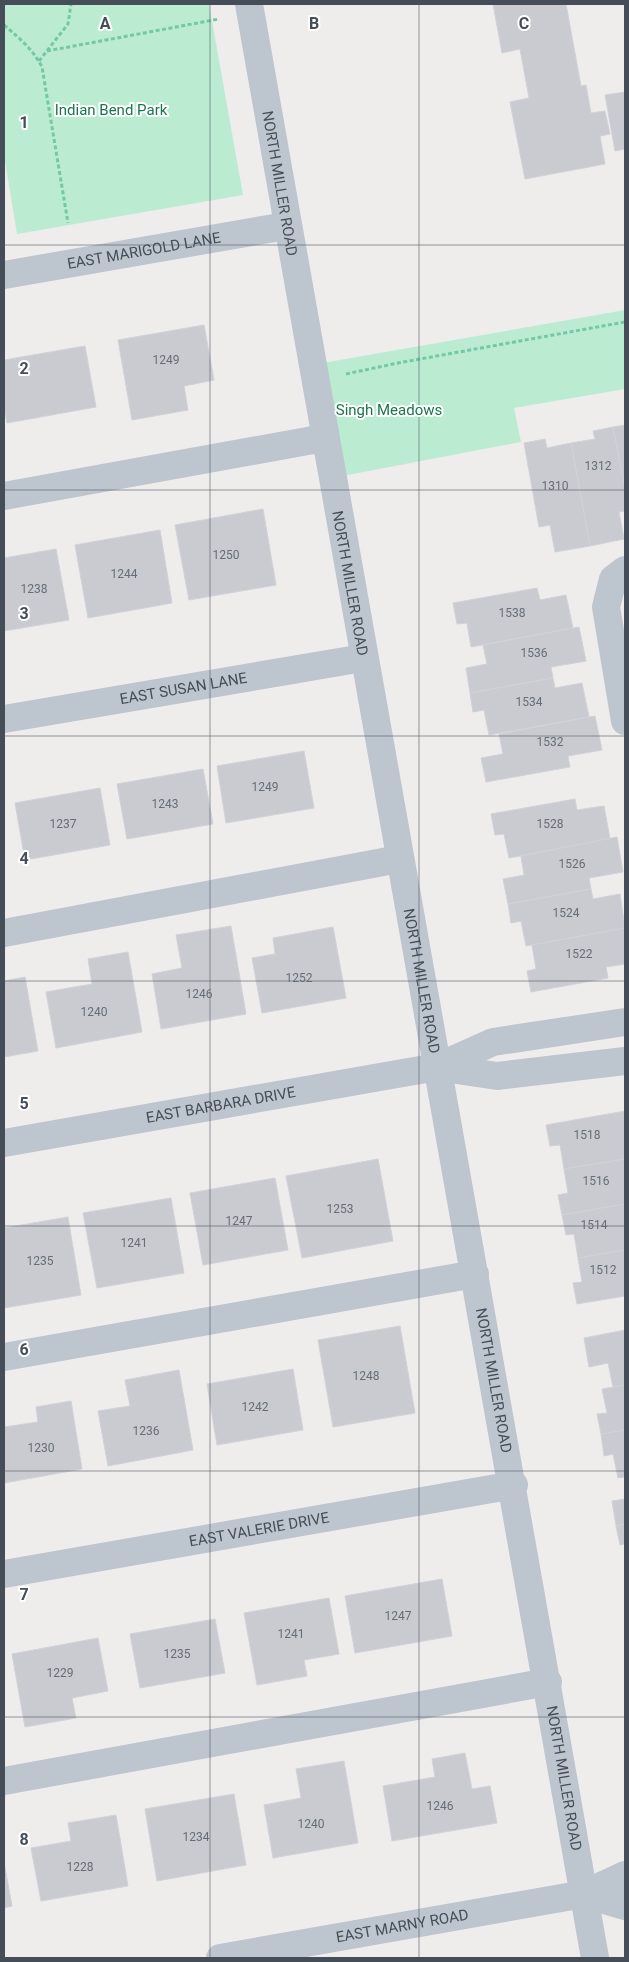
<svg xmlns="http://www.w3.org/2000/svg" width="629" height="1962" viewBox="0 0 629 1962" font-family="Roboto,sans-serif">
  <rect width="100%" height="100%" fill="#efecec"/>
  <!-- green -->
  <g fill="#bbecd1">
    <path d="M4,4H209L243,195L17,234L4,155Z"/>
    <path d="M625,310V389L514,408L521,442L332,478L311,365Z"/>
  </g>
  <!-- building -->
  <g fill="#c9cbd1" stroke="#d0d2d7">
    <path d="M493,4H566L581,86L586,85L591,113L605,111L610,134L600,136L605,164L525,179L510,102L529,98L520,49L502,53Z"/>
    <path d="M625,92V149L615,151L605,95Z"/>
    <path d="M204,325L214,380L184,386L188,410L132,420L118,340Z"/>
    <path d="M85,346L96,407L7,423L4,406V360Z"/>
    <path d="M625,425V489L613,427Z"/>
    <path d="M613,427L625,489V511L619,512L624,539L590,546L571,443L595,439L593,431Z"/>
    <path d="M545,439L547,448L571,443L590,546L555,552L550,525L539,527L524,443Z"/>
    <path d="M263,509L276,585L189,600L175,525Z"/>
    <path d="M160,530L172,603L88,618L75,545Z"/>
    <path d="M56,549L69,620L4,631V558Z"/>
    <path d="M537,588L540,600L566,595L573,628L471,647L467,623L457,624L453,603Z"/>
    <path d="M579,627L586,661L551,667L553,678L470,693L466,668L487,664L483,645Z"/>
    <path d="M553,678L555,688L582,683L589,717L489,735L484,710L473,712L470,693Z"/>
    <path d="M595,716L602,750L568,756L570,767L486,782L481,758L503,754L499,734Z"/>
    <path d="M304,751L314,808L226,823L217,766Z"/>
    <path d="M203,769L213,824L127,839L117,784Z"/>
    <path d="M100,788L110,845L25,860L15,803Z"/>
    <path d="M575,799L577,810L604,806L610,839L509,858L504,834L495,835L491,814Z"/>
    <path d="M617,837L623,872L589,878L591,889L508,904L503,879L524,875L521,856Z"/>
    <path d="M591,889L593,899L620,894L625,928L526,946L521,921L511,923L508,904Z"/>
    <path d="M231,926L246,1014L161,1029L152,974L182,968L176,935Z"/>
    <path d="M333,927L346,998L262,1013L252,958L275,954L273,938Z"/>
    <path d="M625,928V964L606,967L608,978L531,992L527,971L536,969L532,945Z"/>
    <path d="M128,952L142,1032L56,1048L46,992L92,984L88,959Z"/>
    <path d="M25,977L38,1051L4,1057V981Z"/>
    <path d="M625,1111V1159L564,1169L560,1145L550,1146L546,1125Z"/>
    <path d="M378,1159L393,1241L302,1258L286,1176Z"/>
    <path d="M625,1159V1204L562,1215L558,1195L568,1193L564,1169Z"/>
    <path d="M275,1178L288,1250L203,1265L190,1193Z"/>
    <path d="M171,1198L184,1273L97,1288L83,1213Z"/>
    <path d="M625,1204V1250L578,1258L574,1234L566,1235L562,1215Z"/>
    <path d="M68,1217L81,1295L4,1308V1228Z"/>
    <path d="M625,1250V1296L577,1304L573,1283L582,1282L578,1258Z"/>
    <path d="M400,1326L415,1413L333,1427L318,1340Z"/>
    <path d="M625,1330V1385L613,1387L608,1363L589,1367L584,1338Z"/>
    <path d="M293,1369L303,1430L217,1445L207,1384Z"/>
    <path d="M179,1370L193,1450L108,1466L98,1411L130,1406L125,1380Z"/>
    <path d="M625,1385V1430L601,1434L597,1414L607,1413L602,1389Z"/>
    <path d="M71,1401L82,1469L4,1483V1427L38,1422L36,1407Z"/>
    <path d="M625,1430V1477L618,1478L613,1454L604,1456L601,1434Z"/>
    <path d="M625,1499V1524L616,1526L612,1501Z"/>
    <path d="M625,1524V1544L620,1545L616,1526Z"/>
    <path d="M442,1579L452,1636L355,1653L345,1596Z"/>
    <path d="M329,1598L339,1654L304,1660L307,1676L257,1685L244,1613Z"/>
    <path d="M215,1619L225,1673L140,1688L130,1634Z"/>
    <path d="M98,1638L108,1691L72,1698L76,1718L25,1727L12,1654Z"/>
    <path d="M465,1753L472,1789L490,1786L497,1823L392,1841L383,1786L435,1777L432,1759Z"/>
    <path d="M344,1761L358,1843L273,1858L264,1805L301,1798L296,1769Z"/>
    <path d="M234,1794L246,1865L157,1881L145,1809Z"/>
    <path d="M116,1815L128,1886L41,1901L31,1848L71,1841L68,1823Z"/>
    <path d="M4,1862L12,1906L4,1908Z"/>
  </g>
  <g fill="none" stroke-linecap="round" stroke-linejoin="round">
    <!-- path -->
    <g stroke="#75c8a4" stroke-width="3" stroke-dasharray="4 2.5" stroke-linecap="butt">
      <path d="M4,25C20,39 32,48 42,67L68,223"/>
      <path d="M47,51L219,19"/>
      <path d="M39,61L68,24L71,4"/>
      <path d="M346,374L398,363L625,322"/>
    </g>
    <!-- minor -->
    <g stroke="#bdc5ce" stroke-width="28">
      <path id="s1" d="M249,4C359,656 484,1306 595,1958"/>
      <path id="s2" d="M4,275L286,226"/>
      <path d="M4,496L324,438"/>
      <path d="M625,570L613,579L606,607L625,721"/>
      <path id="s3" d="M4,719L363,658"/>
      <path d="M4,933L399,859"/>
      <path d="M437,1067L497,1076L625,1061"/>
      <path id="s4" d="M4,1143L437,1067L493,1042L625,1022"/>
      <path d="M4,1357L475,1274"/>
      <path id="s5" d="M4,1574L514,1485"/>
      <path d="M4,1781L548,1682"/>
      <path d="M584,1894L625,1906"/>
      <path id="s6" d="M220,1958L584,1894L625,1875"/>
    </g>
  </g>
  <!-- grid -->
  <path fill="none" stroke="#454e58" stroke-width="1" stroke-opacity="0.55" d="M210,4V1958M419,4V1958M4,245H625M4,490H625M4,736H625M4,981H625M4,1226H625M4,1471H625M4,1717H625"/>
  <g text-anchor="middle" stroke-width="4" stroke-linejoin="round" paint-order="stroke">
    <!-- number labels -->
    <g font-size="12" fill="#666d76">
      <text x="166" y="364">1249</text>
      <text x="598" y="470">1312</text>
      <text x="555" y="490">1310</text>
      <text x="226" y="559">1250</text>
      <text x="124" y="578">1244</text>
      <text x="34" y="593">1238</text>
      <text x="512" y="617">1538</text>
      <text x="534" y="657">1536</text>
      <text x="529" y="706">1534</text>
      <text x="550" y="746">1532</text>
      <text x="265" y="791">1249</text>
      <text x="165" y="808">1243</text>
      <text x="63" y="828">1237</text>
      <text x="550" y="828">1528</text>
      <text x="572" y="868">1526</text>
      <text x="566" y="917">1524</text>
      <text x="579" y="958">1522</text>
      <text x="299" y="982">1252</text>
      <text x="199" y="998">1246</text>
      <text x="94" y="1016">1240</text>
      <text x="587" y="1139">1518</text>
      <text x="596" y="1185">1516</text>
      <text x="340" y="1213">1253</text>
      <text x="239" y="1225">1247</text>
      <text x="594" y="1229">1514</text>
      <text x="134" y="1247">1241</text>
      <text x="40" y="1265">1235</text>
      <text x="603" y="1274">1512</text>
      <text x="366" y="1380">1248</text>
      <text x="255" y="1411">1242</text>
      <text x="146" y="1435">1236</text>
      <text x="41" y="1452">1230</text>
      <text x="398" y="1620">1247</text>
      <text x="291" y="1638">1241</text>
      <text x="177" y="1658">1235</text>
      <text x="60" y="1677">1229</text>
      <text x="440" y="1810">1246</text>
      <text x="311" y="1828">1240</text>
      <text x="196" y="1841">1234</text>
      <text x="80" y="1871">1228</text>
    </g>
    <!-- park labels -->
    <g font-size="15" fill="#1b754d" stroke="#fff">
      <text x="111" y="115">Indian Bend Park</text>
      <text x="389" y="415">Singh Meadows</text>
    </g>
    <!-- street labels -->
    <g font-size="15" fill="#454e58" stroke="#fff">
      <text dy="5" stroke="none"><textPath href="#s1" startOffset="182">NORTH MILLER ROAD</textPath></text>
      <text dy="5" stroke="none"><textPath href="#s2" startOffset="142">EAST MARIGOLD LANE</textPath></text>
      <text dy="5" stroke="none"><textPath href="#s1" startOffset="588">NORTH MILLER ROAD</textPath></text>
      <text dy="5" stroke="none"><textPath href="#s3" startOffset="182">EAST SUSAN LANE</textPath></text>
      <text dy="5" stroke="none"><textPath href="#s1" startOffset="992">NORTH MILLER ROAD</textPath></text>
      <text dy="5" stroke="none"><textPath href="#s4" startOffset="220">EAST BARBARA DRIVE</textPath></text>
      <text dy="5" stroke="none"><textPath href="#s1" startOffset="1398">NORTH MILLER ROAD</textPath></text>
      <text dy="5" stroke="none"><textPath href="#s5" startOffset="259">EAST VALERIE DRIVE</textPath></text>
      <text dy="5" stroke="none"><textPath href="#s1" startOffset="1802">NORTH MILLER ROAD</textPath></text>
      <text dy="5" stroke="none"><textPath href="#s6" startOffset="185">EAST MARNY ROAD</textPath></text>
    </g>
  </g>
  <g font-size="16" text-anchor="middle" font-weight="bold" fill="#454e58" stroke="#fff" stroke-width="4" stroke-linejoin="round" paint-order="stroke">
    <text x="105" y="29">A</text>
    <text x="314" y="29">B</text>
    <text x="524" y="29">C</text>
    <text x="24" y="128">1</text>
    <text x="24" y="374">2</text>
    <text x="24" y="619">3</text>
    <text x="24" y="864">4</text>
    <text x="24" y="1109">5</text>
    <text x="24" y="1355">6</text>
    <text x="24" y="1600">7</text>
    <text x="24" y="1845">8</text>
  </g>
  <!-- border -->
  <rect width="629" height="1962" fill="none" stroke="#454e58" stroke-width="10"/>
</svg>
